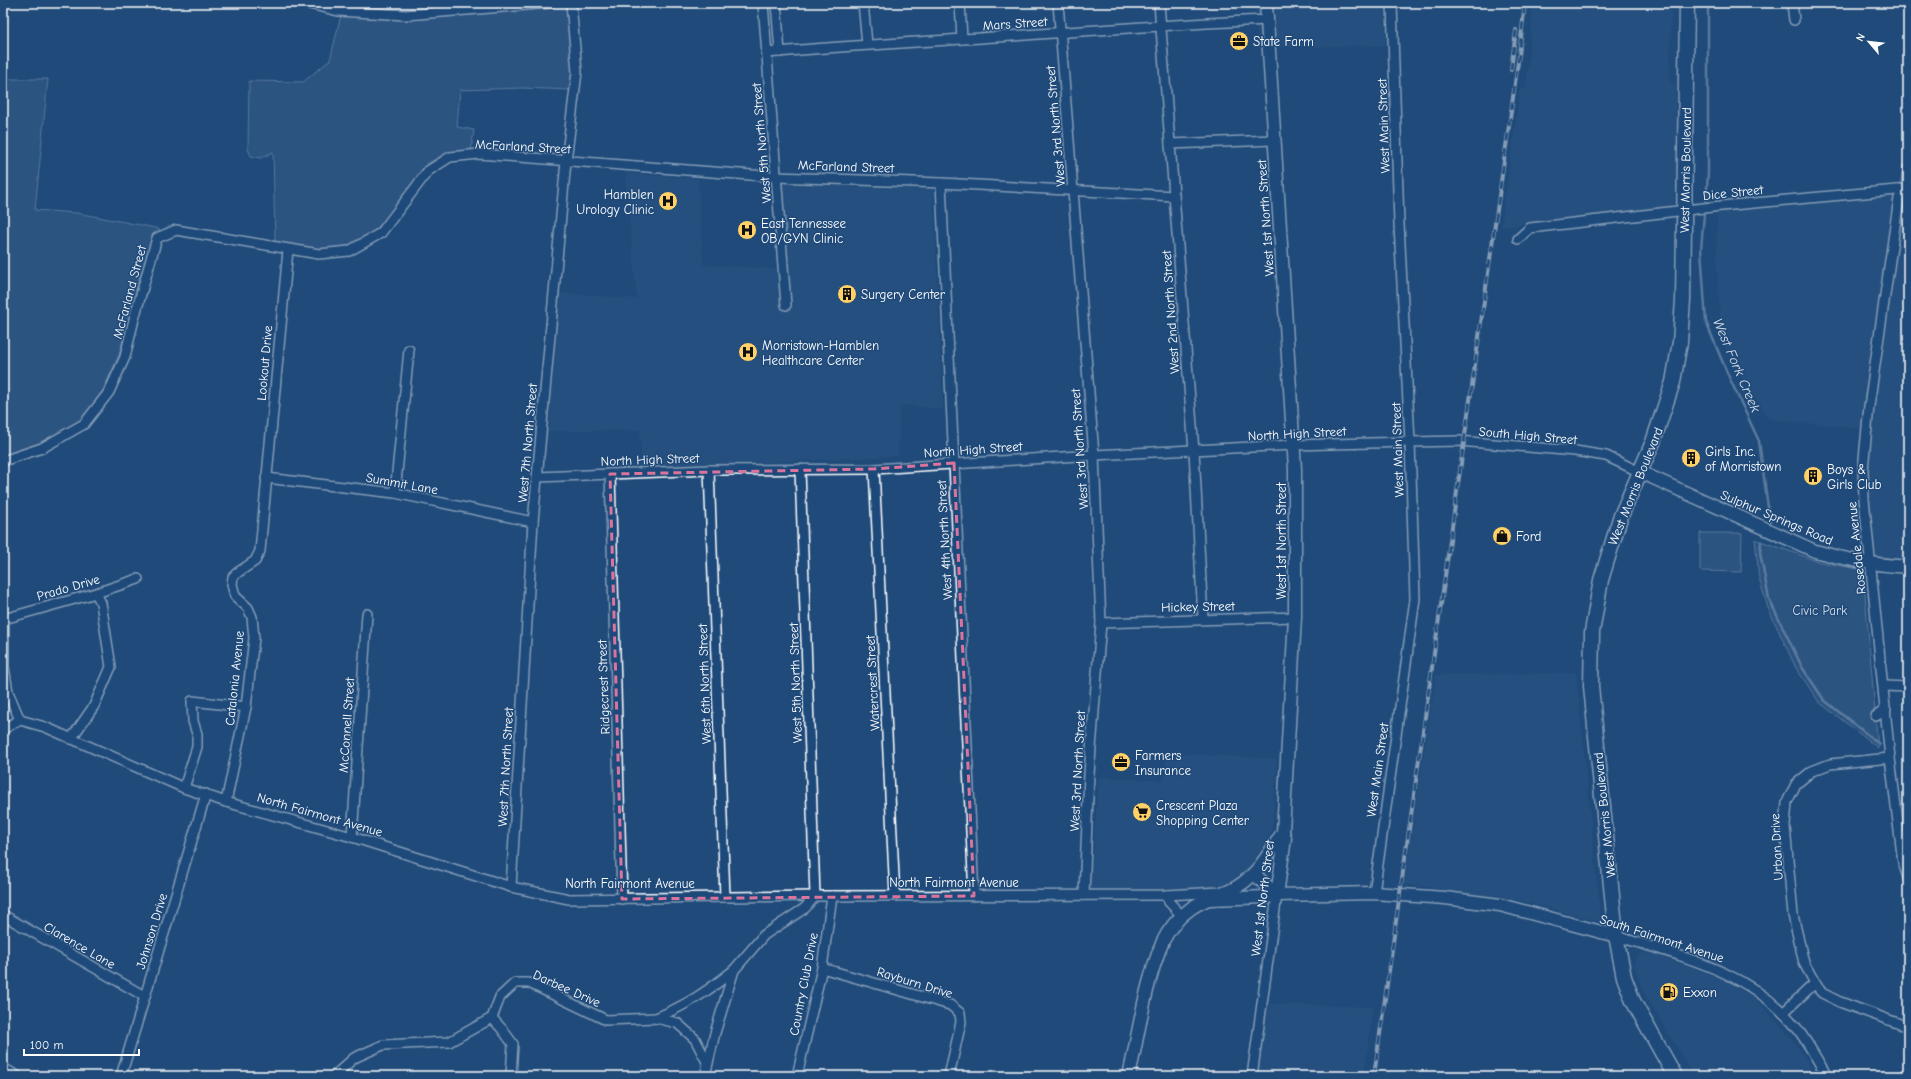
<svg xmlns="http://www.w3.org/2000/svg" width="1911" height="1079" viewBox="0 0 1911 1079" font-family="'Comic Neue',sans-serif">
  <rect width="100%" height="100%" fill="#1f4a7a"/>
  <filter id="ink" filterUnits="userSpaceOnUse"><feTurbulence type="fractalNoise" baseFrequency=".025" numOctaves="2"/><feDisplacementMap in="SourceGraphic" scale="8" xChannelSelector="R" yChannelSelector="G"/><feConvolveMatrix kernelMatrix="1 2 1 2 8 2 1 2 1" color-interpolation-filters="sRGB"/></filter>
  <g filter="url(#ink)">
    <!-- built -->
    <g fill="#2e5683">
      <path d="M1255,3H1384L1386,45L1258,48Z"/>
      <path d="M1533,3H1671L1670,82L1676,83V174L1675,195L1673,204L1665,208L1501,227L1520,90L1526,89Z"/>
      <path d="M625,173L698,179L703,265L778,269L772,183L933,190L943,409L900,405L898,456L642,468L640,430L549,431L559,293L637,299Z"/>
      <path d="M1908,189V567L1871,564L1864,499L1867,429L1769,419L1741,376L1726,347L1721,331L1717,266V215L1721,206Z"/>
      <path d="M1576,673L1601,922L1519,900L1404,884L1436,675Z"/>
      <path d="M1168,753L1277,759L1272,829L1262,854L1242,875L1217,888L1184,892L1090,891L1099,777L1164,781Z"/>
      <path d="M1640,953L1652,954L1690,966L1722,979L1737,987L1756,1000L1783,1028L1803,1054L1816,1076H1694L1642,989L1634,964L1637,956Z"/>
      <path d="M1262,1004L1373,1007L1364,1076H1252Z"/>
    </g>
    <!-- green -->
    <g fill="#3c618b" stroke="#9eb0c5">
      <path d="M344,3H467L469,15L566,5L572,71L571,90L522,88L460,90L457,127L474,130L471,151C455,152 444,154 430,162C421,168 415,179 409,188C390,215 369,246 333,250C314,251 293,246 275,243L273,152L261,158L251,156L248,149L249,81L303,82L330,60Z"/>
      <path d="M3,79H48L35,210L77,213L156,228L161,231L151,244L143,271L140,275L119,355L102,392L81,420L39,443L3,455Z"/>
      <path d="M1700,533H1742L1741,572L1700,571Z"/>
      <path d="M1755,539L1820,562L1863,570L1878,748L1819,702L1796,668L1768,608L1759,578Z"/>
    </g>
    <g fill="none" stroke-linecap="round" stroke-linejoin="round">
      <!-- stream -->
      <g stroke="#a3b5c8" stroke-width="2.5">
        <path d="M1706,202L1708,173V3"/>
        <path d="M1704,214L1701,249L1706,322L1728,375L1759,441L1770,522"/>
        <path d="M1761,542L1760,553L1769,599L1802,667L1824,700L1879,744"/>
      </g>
      <defs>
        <g id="street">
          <path d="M305,3L338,11L406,15L550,3"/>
          <path d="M763,3L786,305"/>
          <path d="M776,3L780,52"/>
          <path d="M863,3L867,44"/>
          <path d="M960,3L962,39"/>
          <path d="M1058,3L1094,455L1101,623L1089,774L1084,895"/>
          <path d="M1159,3L1194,451L1203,619"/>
          <path d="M1792,3L1794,20"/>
          <path d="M766,53C842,46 919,42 995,37C1086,31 1176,24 1267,20"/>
          <path d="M1170,144L1274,140"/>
          <path d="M1908,168L1906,189L1899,198L1869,406L1863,470L1864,499L1890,758L1903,863L1908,877"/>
          <path d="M941,183L974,896"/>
          <path d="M1518,239L1530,228L1721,206L1908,189"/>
          <path d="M3,461L42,448L84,424L109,392L125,357L134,319L157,238L176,230L319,254L349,251L381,233L428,171L450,157L479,154L777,177L941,183L1174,196"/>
          <path d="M800,469L815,896"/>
          <path d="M874,469L895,896"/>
          <path d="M709,470L725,897"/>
          <path d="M610,474L622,899"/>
          <path d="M538,477L709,470L874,469L1094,455L1293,445L1410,442L1459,441L1575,451L1606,456L1640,472"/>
          <path d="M266,478L395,493L533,522"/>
          <path d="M395,493L409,350"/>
          <path d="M1101,623L1295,617"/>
          <path d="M1884,686L1908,687"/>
          <path d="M1876,716L1886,710"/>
          <path d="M20,720L45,727L184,788L226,802L352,837L511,887L569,899L815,896L1167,895L1219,892"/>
          <path d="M20,720L8,692L4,667V619L96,593L138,579"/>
          <path d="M3,729L20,720"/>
          <path d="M71,739L94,706L111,667L101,603L96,593"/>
          <path d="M184,788L197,747V734L193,721L192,701L246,707"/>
          <path d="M226,802L246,707L254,638L252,617L248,608L235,596L232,584L233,577L237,573L255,561L260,551L288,250"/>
          <path d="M352,837L367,614"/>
          <path d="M511,887L533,522L566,161L577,72L571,3"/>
          <path d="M1374,893L1415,599L1410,442L1399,224L1392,3"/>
          <path d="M1167,895L1169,902L1182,916"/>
          <path d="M3,915L144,996"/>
          <path d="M1616,936C1681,956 1752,972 1796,1027C1808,1042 1817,1060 1827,1076"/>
          <path d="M822,968L950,1005L960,1013L961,1022L949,1076"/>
          <path d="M1815,983L1804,963L1793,915L1785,826L1787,802L1796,784L1812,771L1830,764L1890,758"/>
          <path d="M1783,1013L1815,983L1822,993L1840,1002L1908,1027"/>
          <path d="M492,1018L502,1029L513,1044L511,1076"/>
          <path d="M656,1018C688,1004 707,992 734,970"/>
          <path d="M3,1068L17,1076"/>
          <path d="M121,1076L206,794"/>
          <path d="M334,1076L354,1058L383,1045L449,1042L492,1018L500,997L515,983H529L606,1020L656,1018L677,1023L695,1039L707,1062"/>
          <path d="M705,1076L715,1033L734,970L764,935L805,908L815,896"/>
          <path d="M797,1076L822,968L832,896"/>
          <path d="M1252,1076L1277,895"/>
        </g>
        <g id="secondary">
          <path d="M1266,3L1295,469V617L1283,832L1285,838L1277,895"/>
          <path d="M1640,472L1815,551C1846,560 1876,565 1908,567"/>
          <path d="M1254,874L1277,895"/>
          <path d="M1210,899L1267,897L1277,895L1374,893L1445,898L1500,905L1616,936"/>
          <path d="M1129,1076C1139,1032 1145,983 1163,941C1169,929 1179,917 1190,909C1201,900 1216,897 1229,891C1255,880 1268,855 1283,832"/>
        </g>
        <path id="primary" d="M1675,1076L1633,1001L1624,977L1616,936L1591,686L1592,632L1601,580L1620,518L1653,442L1673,382L1680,342L1683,300L1687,3"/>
      </defs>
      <!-- street casing -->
      <use href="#street" stroke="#fff" stroke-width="12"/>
      <!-- secondary casing -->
      <use href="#secondary" stroke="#fff" stroke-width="15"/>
      <!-- primary casing -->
      <use href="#primary" stroke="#fff" stroke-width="17"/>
      <!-- street -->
      <use href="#street" stroke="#1f4a7a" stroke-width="9"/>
      <!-- secondary -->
      <use href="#secondary" stroke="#1f4a7a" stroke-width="12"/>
      <!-- primary -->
      <use href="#primary" stroke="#1f4a7a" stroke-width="14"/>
      <defs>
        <g id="rail">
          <path d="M1511,70L1516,30"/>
          <path d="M1374,1076L1519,55L1525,3"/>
        </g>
      </defs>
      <!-- rail casing -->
      <use href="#rail" stroke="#fff" stroke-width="4"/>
      <!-- rail -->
      <use href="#rail" stroke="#1f4a7a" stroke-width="2.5" stroke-dasharray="8" stroke-linecap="butt"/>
    </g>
  </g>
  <!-- marked area -->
  <path d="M0 0H1911V1079H0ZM954,463L974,896L622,899L610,474L874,469Z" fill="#1f4a7a" fill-opacity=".55" fill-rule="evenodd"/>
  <path fill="none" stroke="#da749d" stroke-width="3" stroke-dasharray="8 5" stroke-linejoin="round" d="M954,463L974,896L622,899L610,474L874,469Z"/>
  <!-- icons -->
  <defs>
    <symbol id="office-disc" viewBox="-11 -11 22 22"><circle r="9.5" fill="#ffd166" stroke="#1f4a7a"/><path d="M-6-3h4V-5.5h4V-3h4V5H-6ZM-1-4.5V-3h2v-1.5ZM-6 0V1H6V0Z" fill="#111"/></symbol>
    <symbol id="hospital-disc" viewBox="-11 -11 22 22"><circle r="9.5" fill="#ffd166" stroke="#1f4a7a"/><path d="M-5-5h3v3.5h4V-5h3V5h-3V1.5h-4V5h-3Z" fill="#111"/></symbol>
    <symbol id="building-disc" viewBox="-11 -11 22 22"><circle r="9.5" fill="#ffd166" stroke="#1f4a7a"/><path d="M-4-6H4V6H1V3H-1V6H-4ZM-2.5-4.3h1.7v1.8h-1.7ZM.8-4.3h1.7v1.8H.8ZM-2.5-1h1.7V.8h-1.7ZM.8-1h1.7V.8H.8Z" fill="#111"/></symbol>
    <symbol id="shop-disc" viewBox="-11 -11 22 22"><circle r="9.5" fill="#ffd166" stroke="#1f4a7a"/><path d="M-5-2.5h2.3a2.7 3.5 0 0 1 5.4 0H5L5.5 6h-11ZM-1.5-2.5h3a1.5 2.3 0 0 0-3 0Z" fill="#111"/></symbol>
    <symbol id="supermarket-disc" viewBox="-11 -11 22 22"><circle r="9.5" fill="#ffd166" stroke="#1f4a7a"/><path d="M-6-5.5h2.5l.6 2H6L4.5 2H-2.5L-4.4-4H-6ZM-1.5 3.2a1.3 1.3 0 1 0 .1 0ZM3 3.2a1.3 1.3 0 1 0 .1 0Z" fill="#111"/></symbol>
    <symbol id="fuel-disc" viewBox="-11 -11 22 22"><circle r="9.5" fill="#ffd166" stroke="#1f4a7a"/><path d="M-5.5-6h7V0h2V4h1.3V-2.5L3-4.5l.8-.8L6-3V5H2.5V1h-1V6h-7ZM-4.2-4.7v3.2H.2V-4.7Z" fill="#111"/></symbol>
  </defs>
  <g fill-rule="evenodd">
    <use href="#office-disc" x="1228" y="30" width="22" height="22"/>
    <use href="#hospital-disc" x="657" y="190" width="22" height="22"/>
    <use href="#hospital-disc" x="736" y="219" width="22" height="22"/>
    <use href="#building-disc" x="836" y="283" width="22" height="22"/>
    <use href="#hospital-disc" x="737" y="341" width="22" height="22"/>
    <use href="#building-disc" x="1680" y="447" width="22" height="22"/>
    <use href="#building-disc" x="1802" y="465" width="22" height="22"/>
    <use href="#shop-disc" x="1491" y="525" width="22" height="22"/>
    <use href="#office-disc" x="1110" y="751" width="22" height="22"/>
    <use href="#supermarket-disc" x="1131" y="801" width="22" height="22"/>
    <use href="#fuel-disc" x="1658" y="981" width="22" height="22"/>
  </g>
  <g text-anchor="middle" stroke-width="3" stroke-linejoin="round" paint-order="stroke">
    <!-- street labels -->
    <g font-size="13" fill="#fff" stroke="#1f4a7a">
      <text transform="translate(1015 23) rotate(-4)" y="5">Mars Street</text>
      <text transform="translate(1055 126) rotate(-95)" y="5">West 3rd North Street</text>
      <text transform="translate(1383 126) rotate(-92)" y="5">West Main Street</text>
      <text transform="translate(761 143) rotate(-95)" y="5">West 5th North Street</text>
      <text transform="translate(523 146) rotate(3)" y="5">McFarland Street</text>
      <text transform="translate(846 166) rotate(2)" y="5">McFarland Street</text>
      <text transform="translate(1685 170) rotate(-89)" y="5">West Morris Boulevard</text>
      <text transform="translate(1733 192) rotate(-6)" y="5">Dice Street</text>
      <text transform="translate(1265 218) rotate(-94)" y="5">West 1st North Street</text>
      <text transform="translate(129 292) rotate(-75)" y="5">McFarland Street</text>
      <text transform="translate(1170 312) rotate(-94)" y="5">West 2nd North Street</text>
      <text transform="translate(264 363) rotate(-85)" y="5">Lookout Drive</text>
      <text transform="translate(1297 433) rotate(-3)" y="5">North High Street</text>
      <text transform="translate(1528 435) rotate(5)" y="5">South High Street</text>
      <text transform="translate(527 443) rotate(-85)" y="5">West 7th North Street</text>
      <text transform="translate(973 449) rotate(-4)" y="5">North High Street</text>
      <text transform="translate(1079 449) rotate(-94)" y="5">West 3rd North Street</text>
      <text transform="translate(1397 450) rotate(-92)" y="5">West Main Street</text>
      <text transform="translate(650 459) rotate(-2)" y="5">North High Street</text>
      <text transform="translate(402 483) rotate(10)" y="5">Summit Lane</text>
      <text transform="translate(1635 486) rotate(-68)" y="5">West Morris Boulevard</text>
      <text transform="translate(1777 517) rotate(23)" y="5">Sulphur Springs Road</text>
      <text transform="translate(944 540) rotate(-93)" y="5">West 4th North Street</text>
      <text transform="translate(1281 541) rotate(-90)" y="5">West 1st North Street</text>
      <text transform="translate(1856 548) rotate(-96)" y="5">Rosedale Avenue</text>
      <text transform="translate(68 587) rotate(-16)" y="5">Prado Drive</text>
      <text transform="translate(1198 606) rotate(-1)" y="5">Hickey Street</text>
      <text transform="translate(234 678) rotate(-84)" y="5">Catalonia Avenue</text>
      <text transform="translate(795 683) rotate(-92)" y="5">West 5th North Street</text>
      <text transform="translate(872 683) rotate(-93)" y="5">Watercrest Street</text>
      <text transform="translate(704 684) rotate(-92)" y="5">West 6th North Street</text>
      <text transform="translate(603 687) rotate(-92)" y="5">Ridgecrest Street</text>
      <text transform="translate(346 725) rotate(-86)" y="5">McConnell Street</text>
      <text transform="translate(505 767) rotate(-87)" y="5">West 7th North Street</text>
      <text transform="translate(1377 770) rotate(-82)" y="5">West Main Street</text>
      <text transform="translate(1077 771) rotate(-87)" y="5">West 3rd North Street</text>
      <text transform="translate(320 814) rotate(16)" y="5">North Fairmont Avenue</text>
      <text transform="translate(1604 815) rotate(-96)" y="5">West Morris Boulevard</text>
      <text transform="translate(1776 847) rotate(-93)" y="5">Urban Drive</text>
      <text x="954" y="887">North Fairmont Avenue</text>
      <text x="630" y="888">North Fairmont Avenue</text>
      <text transform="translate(1262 898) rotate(-83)" y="5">West 1st North Street</text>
      <text transform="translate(151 931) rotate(-73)" y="5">Johnson Drive</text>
      <text transform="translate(1662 938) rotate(18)" y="5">South Fairmont Avenue</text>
      <text transform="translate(80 945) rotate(30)" y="5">Clarence Lane</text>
      <text transform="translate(915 982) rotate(17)" y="5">Rayburn Drive</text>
      <text transform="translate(803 984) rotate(-79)" y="5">Country Club Drive</text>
      <text transform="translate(567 988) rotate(24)" y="5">Darbee Drive</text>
    </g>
    <!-- poi labels -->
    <g font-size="13" fill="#fff" stroke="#1f4a7a" text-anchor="start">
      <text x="1253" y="46">State Farm</text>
      <text x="654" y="199" text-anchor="end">Hamblen<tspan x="654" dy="15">Urology Clinic</tspan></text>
      <text x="761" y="228">East Tennessee<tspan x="761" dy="15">OB/GYN Clinic</tspan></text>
      <text x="861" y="299">Surgery Center</text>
      <text x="762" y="350">Morristown-Hamblen<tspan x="762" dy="15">Healthcare Center</tspan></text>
      <text x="1705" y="456">Girls Inc.<tspan x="1705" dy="15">of Morristown</tspan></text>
      <text x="1827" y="474">Boys &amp;<tspan x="1827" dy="15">Girls Club</tspan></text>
      <text x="1516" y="541">Ford</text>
      <text x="1135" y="760">Farmers<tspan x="1135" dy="15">Insurance</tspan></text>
      <text x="1156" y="810">Crescent Plaza<tspan x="1156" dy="15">Shopping Center</tspan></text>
      <text x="1683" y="997">Exxon</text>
    </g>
    <!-- park labels -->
    <g font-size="13" fill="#d8dfe8" stroke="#1f4a7a">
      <text x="1820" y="615">Civic Park</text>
    </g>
    <!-- water labels -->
    <g font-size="14" font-style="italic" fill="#d8e0e8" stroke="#1f4a7a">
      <text transform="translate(1737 365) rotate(67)" y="5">West Fork Creek</text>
    </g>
  </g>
  <!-- margin -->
  <rect width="1911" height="1079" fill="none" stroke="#1f4a7a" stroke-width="16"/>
  <rect x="8" y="8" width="1895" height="1063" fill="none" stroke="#fff" stroke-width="1.5" filter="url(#ink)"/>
  <!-- north arrow -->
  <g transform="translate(1869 42) rotate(298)" stroke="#1f4a7a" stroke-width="3" paint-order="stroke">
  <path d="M0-3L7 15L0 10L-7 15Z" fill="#ffffff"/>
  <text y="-6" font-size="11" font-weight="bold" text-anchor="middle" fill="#ffffff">N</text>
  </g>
  <!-- scale -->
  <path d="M24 1049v6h115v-6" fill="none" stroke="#ffffff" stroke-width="2"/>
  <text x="30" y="1049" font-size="12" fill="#ffffff" stroke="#1f4a7a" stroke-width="3" paint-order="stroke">100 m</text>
</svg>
